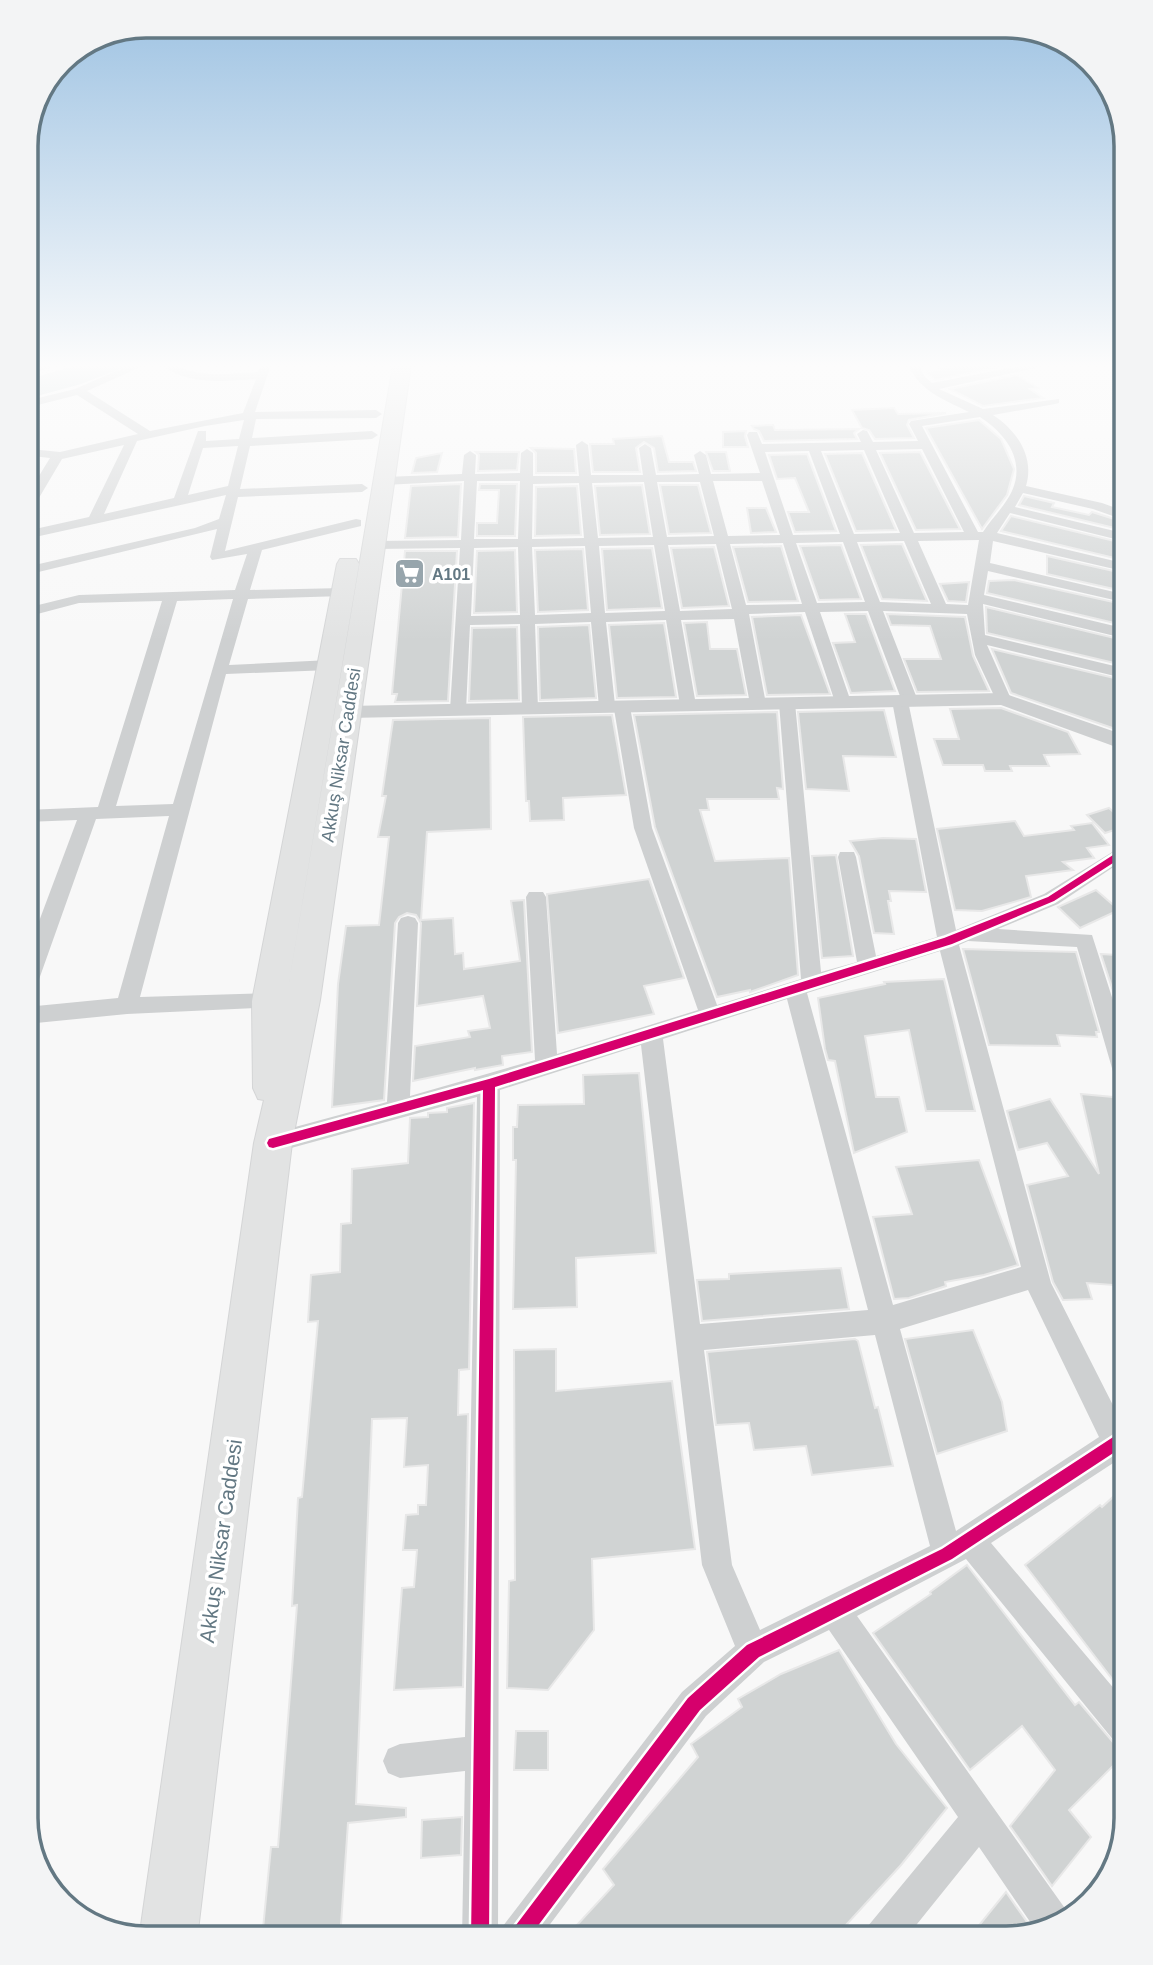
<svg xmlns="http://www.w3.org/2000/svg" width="1153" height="1965" viewBox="0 0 1153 1965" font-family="Arial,sans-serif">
  <rect width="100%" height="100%" fill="#f8f8f8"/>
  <!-- water -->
  <path fill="#cdd8d9" d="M77,365H130L81,384L26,399V380Z"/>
  <!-- building -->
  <g fill="#d0d3d3" stroke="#e8e8e8" stroke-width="2">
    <path d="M960,365H1003L1004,366L935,380L926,372Z"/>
    <path d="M1017,375L1038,388L1030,389L1043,398L983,406L950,389Z"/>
    <path d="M894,408L898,414L946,413L909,420L907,425L914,438L875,439L869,430L862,428L852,410Z"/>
    <path d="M979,420L1001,439L1014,469L1007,495L982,529L926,428Z"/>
    <path d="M773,425L775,430L859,429L854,433L857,439L764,441L759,431L754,429L752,426Z"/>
    <path d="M746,431L745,436L748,447H723V432Z"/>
    <path d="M662,436L669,462H693L696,471L658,472L654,448L644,442L636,448L640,472H593L590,444H614L613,439Z"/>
    <path d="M531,448L574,449L576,473H536V453Z"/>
    <path d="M476,452H519L517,470L478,471L479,455Z"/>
    <path d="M706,452H726L730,471H713Z"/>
    <path d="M920,452L960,529L916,530L880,453Z"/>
    <path d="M442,453L437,472L412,473L416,458Z"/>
    <path d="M862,453L896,530L856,531L825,454Z"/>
    <path d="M807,454L836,531L795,532L788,512H809L795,478L777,479L769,455Z"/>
    <path d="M461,484L458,537L405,538L411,486Z"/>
    <path d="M480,484H517L515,536H477V523H497L499,490H479Z"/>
    <path d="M642,485L650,534L600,535L595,486Z"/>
    <path d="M660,485H698L711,533L669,534Z"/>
    <path d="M577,486L581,535L535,536L536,487Z"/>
    <path d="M1024,496L1054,503L1052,507L1089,515L1092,512L1127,523V531L1019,505Z"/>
    <path d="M747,508H766L776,532L751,533Z"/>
    <path d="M1011,516L1127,544V561L1001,531Z"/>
    <path d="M902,544L927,601L882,599L861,545Z"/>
    <path d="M841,545L861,599L819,600L800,546Z"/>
    <path d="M781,546L798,601L748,602L733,547Z"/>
    <path d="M714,547L729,606L682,608L671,548Z"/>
    <path d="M652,548L662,608L607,610L602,549Z"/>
    <path d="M583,549L588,610L538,612L535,550Z"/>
    <path d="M515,550L517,612L474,613L477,551Z"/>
    <path d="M405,551H457L448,701L395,702L397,694H392Z"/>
    <path d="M1047,556L1127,574V592L1047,574Z"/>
    <path d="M1014,580L1127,605V626L987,593L989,581Z"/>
    <path d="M969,582L966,602L948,601L940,584Z"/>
    <path d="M986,607L1127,641V666L987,633Z"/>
    <path d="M845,614H866L895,691L851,693L833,643L855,642Z"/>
    <path d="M887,614L965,617L973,656L989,691L917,692L904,659H941L930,626L891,625Z"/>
    <path d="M801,615L830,694L767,695L752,617Z"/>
    <path d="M707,622L710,649H737L746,695L697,696L684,623Z"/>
    <path d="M664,623L676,697L617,698L609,625Z"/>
    <path d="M589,625L596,698L540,700L538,627Z"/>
    <path d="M517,627L519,700L469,701L472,628Z"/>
    <path d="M992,649L1127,681V733L1011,693Z"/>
    <path d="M1001,708L1068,732L1080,754L1044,755L1049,766H1010L1012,771H985L983,765H943L934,739H959L950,709Z"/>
    <path d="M884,710L896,757L843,756L849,791L806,789L798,712Z"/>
    <path d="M777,712L783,789L777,788L779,799H707L709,810H700L715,861L789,858L798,975L750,992V990L717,997L655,827L634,715Z"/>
    <path d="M612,715L626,795L563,798L564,820L530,821L529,801H526L523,717Z"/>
    <path d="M490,718L491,829L427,832L421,920L453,918L455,954L463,953L464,969L520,961L511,901L524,900L532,1052L502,1056L503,1065L475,1070V1068L413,1081L415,1046L470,1037L468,1031L490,1028L483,996L417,1006L421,923L416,915L407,913L399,917L395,923L384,1100L332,1107L338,984L346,926L379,925L389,837H378L386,796H382L393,720Z"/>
    <path d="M1109,808L1127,824V826L1105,833L1087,815Z"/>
    <path d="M1015,821L1024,836L1074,830L1071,826L1092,823L1109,845L1087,848L1094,858L1063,862L1073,870L1026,876L1031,897L982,911L955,910L937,829Z"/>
    <path d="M883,838L916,839L926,892L889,891L891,901H888L894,934L874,933L859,856L850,841Z"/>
    <path d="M836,855L853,956L822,958L812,856Z"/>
    <path d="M649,879L684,978L644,986L654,1014L558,1033L547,894Z"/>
    <path d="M1096,890L1119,910L1080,928L1058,907Z"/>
    <path d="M963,949L1076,952L1099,1032H1096L1097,1037L1057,1035L1060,1046L989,1045Z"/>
    <path d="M1101,954L1117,955L1127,984V1034Z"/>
    <path d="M944,979L975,1111H926L909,1030L865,1036L876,1097H899L907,1132L854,1153L835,1061L828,1060L825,1049L818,998L885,984L884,982Z"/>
    <path d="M639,1073L656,1253L576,1258L577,1307L513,1309L516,1160H513V1127H517L518,1105L584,1104L583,1075Z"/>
    <path d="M1081,1094L1124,1098L1127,1107V1243L1117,1242L1127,1286L1087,1283L1092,1299L1063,1300L1053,1282L1027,1185L1068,1176L1047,1143L1018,1150L1007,1111L1050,1099L1099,1174Z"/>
    <path d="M474,1103L469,1369L459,1370L458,1415L468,1414L463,1687L394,1690L402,1588L414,1587L417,1550H403L406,1515L418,1514V1505H426L428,1465L404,1467L407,1418L372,1419L356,1804L406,1808V1817L348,1823L340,1939H262L271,1847H278L297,1605L292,1606L298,1498L302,1497L318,1321L308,1322L311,1275L340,1272L341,1224L351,1223L352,1169L408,1163L410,1118L428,1117V1113L447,1112V1108Z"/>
    <path d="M979,1160L1018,1265L984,1275L945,1282L946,1286L909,1298L894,1299L873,1217L912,1214L896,1167Z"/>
    <path d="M841,1268L849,1309L702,1321L697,1280L729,1279V1274Z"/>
    <path d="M973,1330L1002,1402L1007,1431L937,1454L905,1339Z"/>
    <path d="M855,1339L858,1341L875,1408L878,1407L893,1466L812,1475L806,1446L754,1450L749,1423L716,1425L707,1352Z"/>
    <path d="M556,1349V1391L672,1381L695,1549L592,1559L594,1630L548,1690L507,1688L509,1581L515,1580L514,1350Z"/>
    <path d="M1127,1484V1674L1116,1684L1025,1565L1100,1505L1102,1507Z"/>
    <path d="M967,1565L1075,1705L1079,1702L1124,1755L1069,1810L1091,1837L1052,1886L1010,1826L1055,1770L1022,1726L970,1770L873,1633L931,1594L930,1592Z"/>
    <path d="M839,1650L896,1744L947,1808L901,1865L845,1926L854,1939H564L614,1885L603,1869L698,1757L691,1744L742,1707L738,1699L781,1674Z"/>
    <path d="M516,1731H548V1770H514Z"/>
    <path d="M462,1817L461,1855L421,1858L422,1820Z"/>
    <path d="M1006,1892L1034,1932L1007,1939H968Z"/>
  </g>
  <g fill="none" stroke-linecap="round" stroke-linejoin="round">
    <defs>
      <path id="primary" d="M393,365H411L320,1000L292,1143L197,1939H139L254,1143L264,1100L258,1099L253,1088L252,1001L337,564L340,559H356L359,564L286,1000Z"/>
    </defs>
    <!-- primary casing -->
    <use href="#primary" stroke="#d4d5d6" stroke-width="2"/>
    <!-- minor -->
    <g fill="#ced0d1" fill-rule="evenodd">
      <path d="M130,365H145L87,391L150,431L243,413L256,379C225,381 188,386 162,365C176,365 187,371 201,373C220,376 239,373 258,372L260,365H271L255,412L376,410L382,414L376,418L256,419L252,438L372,431L378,435L372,439L250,446L240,489L362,484L368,488L362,492L238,497L225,551L356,519L361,520V526L262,550L250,590L343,588L350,592L343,596L248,599L229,665L330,660L338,665L330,670L226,674L140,997L269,993L277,995L280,1001L277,1007L127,1014L26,1024V1007L118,998L169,816L96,819L37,985L33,991L26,993V956L77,820L26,822V810L98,807L162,601L79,603L26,617V608L79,595L235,590L247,554L212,560L210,557L217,529L26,575V567L195,528L219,519L226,495L26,539V531L89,517L124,445L62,459L33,508L26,512V497L50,458L32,456L26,451V440L40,450L60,452L138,434L77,395L26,408V401L75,389ZM244,420L239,439L206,441V431H198L174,498L104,514L137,441L205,426ZM238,446L228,486L188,495L203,448ZM233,599L173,804L116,806L177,601Z"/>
      <path d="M908,365H919L925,377L932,383L1024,365H1049L939,389L983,409L1059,399V403L1055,404L993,415C1016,430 1035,456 1026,486L1102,503L1127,512V521L1093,509L1023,493L1015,507L1127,534V542L1010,513L997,533L1127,564V572L993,541L990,563L1127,595V603L988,571L984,595L1127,629V639L983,604L985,635L1127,669V679L987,645L1011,699L1003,704L997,702L975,655L967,614L883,611L918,701L909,706L956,930L1044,894L1127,843V858L1058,904L998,929L1092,935L1127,1044V1091L1119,1089L1116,1082L1077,947L968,941L959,945L1051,1283L1122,1423L1127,1421V1454L991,1543L1127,1704V1747L1115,1742L966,1559L857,1616L1069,1914L1070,1917L1060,1927L1037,1932L979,1847L905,1939H863L868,1926L958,1817L829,1630L764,1662L706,1716L539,1939H462L465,1771L400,1778L388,1773L383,1761L388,1749L400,1744L465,1737L477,1097L273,1153L265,1150L261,1143L265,1136L273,1133L387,1102L398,923L401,918L408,916L415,918L418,923L410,1096L535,1060L526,897L529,892H543L546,897L557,1054L698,1010L634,828L614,709L607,712L599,707L591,622L535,624L538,709L530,714L522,709L520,624L470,625L466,710L458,715L452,714L450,710L460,548L374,549L367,545L374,541L461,540L464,481L384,485L378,481L384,477L462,474L464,455L470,451L476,455L475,474L520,473L521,453L527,449L533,453V476H579L576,445L582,441L588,445L591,475H643L639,448L645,444L651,448L656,475L699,474L694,455L700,451L706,455L711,474L760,473L747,435L749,432H757L762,444L861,442L857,434L863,430L867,431L873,442L918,441L909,424L911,421L969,412C943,399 921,392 908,365ZM980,417C1005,433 1026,460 1012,491C1005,506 992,518 983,532H978L922,426ZM922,449L964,532L914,533L876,450ZM864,450L900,533L854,534L821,451ZM809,451L840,534L793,535L765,452ZM477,481H520L518,539H474ZM713,481H762L780,535L728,536ZM644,482L653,537L598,538L592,483ZM657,482H700L714,536L667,537ZM579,483L584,538L532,539L533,484ZM904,541L931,604L880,602L857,542ZM918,541L979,540L968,605L946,604ZM843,542L865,602L817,603L796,543ZM783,543L802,604L746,605L730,544ZM716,544L732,609L680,611L668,545ZM654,545L665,611L605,613L599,546ZM585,546L591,613L535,615L532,547ZM518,547L520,615L471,616L474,548ZM868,611L900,696L892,701L937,937L876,956L856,857L854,852H840L838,857L857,962L821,972L795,703L787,698L781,700L779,703L801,979L717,1005L652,828L630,707L622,702L615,705L606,622L666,620L680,705L688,710L696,705L681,620L734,619L750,704L758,709L766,704L749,614L805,612L835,702L843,707L851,702L820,612ZM940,951L1021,1267L893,1305L807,993ZM787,999L868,1310L700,1324L663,1039ZM641,1045L702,1565L735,1646L682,1692L503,1926L498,1937L500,1090ZM1028,1290L1099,1437L956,1531L900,1329ZM875,1335L930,1546L760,1630L732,1565L704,1350Z"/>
    </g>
    <!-- tertiary -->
    <g fill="#ced0d1" fill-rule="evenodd">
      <path d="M51,365L50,368L26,374V366Z"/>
      <path d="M1003,693L1127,736V751L1001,705L348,718L341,716L338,712L341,708L348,706Z"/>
    </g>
    <!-- primary -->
    <use href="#primary" fill="#e2e3e3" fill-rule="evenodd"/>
    <defs>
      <g id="cycleway">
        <path d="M1127,846V854L1054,901L952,944L495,1087L489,1939H471L483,1090L273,1148L269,1147L267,1143L269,1139L489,1079L944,938L1048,897Z"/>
        <path d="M1127,1428V1444L952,1559L759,1657L700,1710L528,1939H507L510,1933L688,1698L747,1645L942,1549Z"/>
      </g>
    </defs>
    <!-- cycleway casing -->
    <use href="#cycleway" stroke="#fff" stroke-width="5"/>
    <!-- cycleway -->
    <use href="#cycleway" fill="#d6006c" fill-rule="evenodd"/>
  </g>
  <!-- sky -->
  <linearGradient id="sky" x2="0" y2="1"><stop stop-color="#9dc2e2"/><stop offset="0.57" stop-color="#fcfcfc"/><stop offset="1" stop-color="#fcfcfc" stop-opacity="0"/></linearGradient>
  <rect width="1153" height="641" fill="url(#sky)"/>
  <!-- icons -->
  <defs>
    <symbol id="supermarket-square" viewBox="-11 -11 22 22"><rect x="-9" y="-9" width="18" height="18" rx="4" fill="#97a5ac" stroke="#fff"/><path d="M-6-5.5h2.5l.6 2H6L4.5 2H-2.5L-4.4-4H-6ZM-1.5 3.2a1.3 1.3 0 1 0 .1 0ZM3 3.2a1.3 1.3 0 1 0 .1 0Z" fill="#fff"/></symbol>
  </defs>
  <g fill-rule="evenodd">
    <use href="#supermarket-square" x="392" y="556" width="35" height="35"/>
  </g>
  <g text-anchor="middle" stroke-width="7" stroke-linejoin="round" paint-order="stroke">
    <!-- far-poi labels -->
    <g font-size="16" font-weight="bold" fill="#637883" stroke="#fff" text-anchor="start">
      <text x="432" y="580">A101</text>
    </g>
    <!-- street labels -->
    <g font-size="18" fill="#637883" stroke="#fff">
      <text transform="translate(341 755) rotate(-81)" y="6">Akkuş Niksar Caddesi</text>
    </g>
    <!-- near-street labels -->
    <g font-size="21" fill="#637883" stroke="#fff">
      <text transform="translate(221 1541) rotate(-82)" y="7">Akkuş Niksar Caddesi</text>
    </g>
  </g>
  <!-- crop -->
  <path d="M0 0H1153V1965H0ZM146 38H1006A108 108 0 0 1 1114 146V1818A108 108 0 0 1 1006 1926H146A108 108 0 0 1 38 1818V146A108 108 0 0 1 146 38Z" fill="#f3f4f5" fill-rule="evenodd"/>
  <path fill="none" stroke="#637883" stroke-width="3.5" d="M146 38H1006A108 108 0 0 1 1114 146V1818A108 108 0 0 1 1006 1926H146A108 108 0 0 1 38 1818V146A108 108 0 0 1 146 38Z"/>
</svg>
